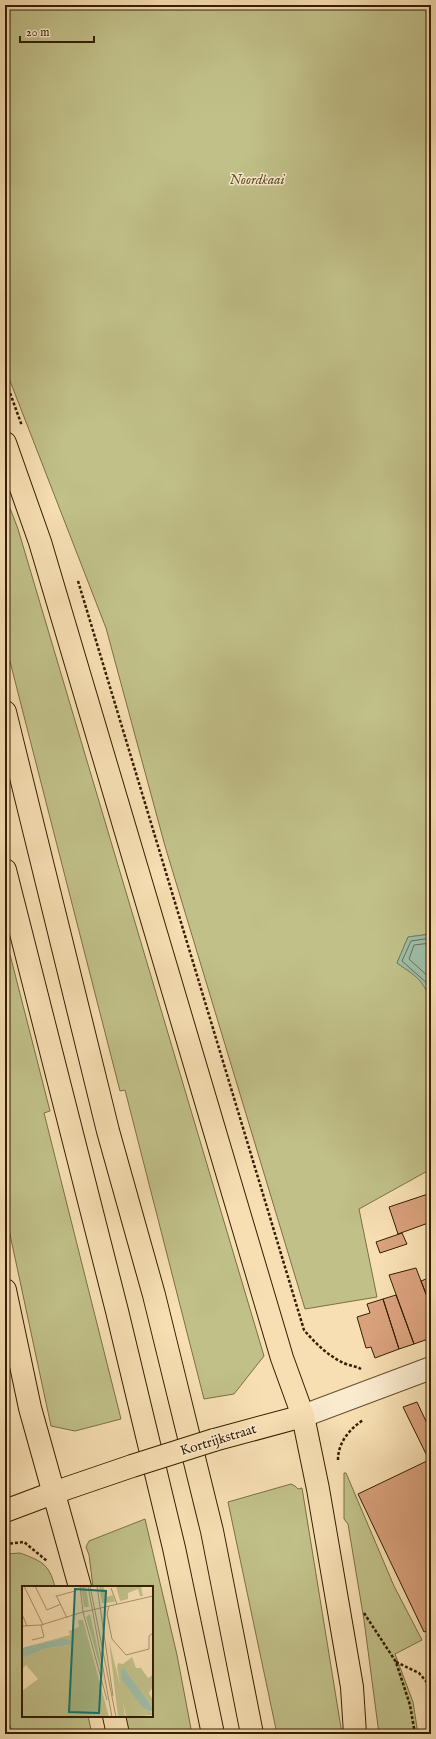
<svg xmlns="http://www.w3.org/2000/svg" width="436" height="1739" font-family="'IM FELL English',serif">
	<style>
		.green { fill: #c1c089; stroke: #7a7044 }
		.water { fill: #9ebda7; stroke: #747e64 }
		.lines { fill: none; stroke-linecap: round; stroke-linejoin: round }
		.shore { stroke: #696e54; stroke-width: 1 }
		.building { fill: #d9a17c; stroke: #341f00 }
		.minor-casing { stroke: #654f2d; stroke-width: 24 }
		.major-casing { stroke: #341f00; stroke-width: 24 }
		.highway-casing { stroke: #341f00; stroke-width: 24 }
		.path { stroke: #341f00; stroke-width: 2.5; stroke-dasharray: 3 2; stroke-linecap: butt }
		.minor { stroke: #faeace; stroke-width: 22 }
		.major { stroke: #f7dfb3; stroke-width: 22 }
		.highway { stroke: #f7dfb3; stroke-width: 22 }
		.major-bridge-casing { stroke: #341f00; stroke-width: 24; stroke-linecap: butt }
		.major-bridge { stroke: #f7dfb3; stroke-width: 22 }
		.labels { text-anchor: middle; stroke-width: 3; stroke-linejoin: round; paint-order: stroke }
		.park-label { font-size: 14px; font-style: italic; fill: #5e4f29; stroke: #faeace }
		.street-label { font-size: 14px; fill: #341f00; stroke: #faeace }
		.inset-road { fill: none; stroke: #a9926b; stroke-width: 1 }
		.view { fill: #0f766e; fill-opacity: 0.15; stroke: #0f766e; stroke-width: 2 }
		.inset-edge { fill: none; stroke: #341f00; stroke-width: 2 }
	</style>
	<rect width="100%" height="100%" fill="#f7dfb3"/>
	<filter id="stains"><feTurbulence type="fractalNoise" baseFrequency=".005" numOctaves="4"/><feColorMatrix values="0 0 0 0 .2 0 0 0 0 .09 0 0 0 0 .02 0 0 0 .5 -.17"/></filter>
	<radialGradient id="worn" r=".72"><stop offset=".6" stop-color="#630" stop-opacity="0"/><stop offset="1" stop-color="#630" stop-opacity=".3"/></radialGradient>
	<path class="green" d="M5,5H431V934L408,937L397,963L413,974L426,987L431,1004V1169L359,1209L377,1297L305,1309L165,846L106,628L5,368Z
		M5,495L18,529L264,1356L234,1394L204,1399L125,1090L120,1091L5,642Z
		M5,935L50,1111L44,1113L121,1419L75,1431L51,1426L5,1211Z
		M344,1473H346L394,1586L422,1640L395,1654L413,1702L418,1734H379L364,1620L348,1524L344,1519Z
		M291,1484L295,1486L298,1489L302,1488L342,1734H277L228,1502Z
		M145,1519L177,1655L192,1734H129L125,1716H152V1587H93L89,1555L86,1547L89,1541Z
		M20,1553C41,1561 49,1563 55,1587H23V1716H88L92,1734H13L5,1713V1554Z"/>
	<path class="water" d="M431,934V1004C424,980 417,977 397,963L408,937Z"/>
	<g class="lines">
		<path class="shore" d="M431,938L411,941L402,961L428,984L431,990
			M431,943L414,945L409,959L431,979"/>
	</g>
	<path class="building" d="M431,1193V1222L398,1234L389,1207Z
		M402,1233L407,1244L380,1253L376,1242Z
		M416,1268L431,1307V1338L414,1344L389,1275Z
		M431,1277V1307L421,1281Z
		M396,1295L414,1344L399,1349L383,1299Z
		M383,1299L399,1349L375,1358L371,1347L366,1348L357,1317L370,1313L367,1304Z
		M417,1402L431,1432V1629L424,1632L358,1494L429,1460L403,1407Z"/>
	<g class="lines">
		<g class="minor-casing">
			<path id="minor" d="M303,1416L431,1368"/>
		</g>
		<g class="major-casing">
			<path id="major" d="M214,1440L303,1416
				M5,1511L53,1493L132,1466"/>
		</g>
		<g class="highway-casing">
			<path id="highway" d="M5,443L40,542L282,1358L303,1416L318,1489L352,1687L355,1734
				M5,712L108,1131L154,1295L212,1531L252,1734
				M5,870L117,1311L174,1548L213,1734
				M5,1290L30,1408L80,1587
				M114,1716L118,1734"/>
		</g>
		<path class="path" d="M5,379L22,426
			M78,581L304,1330C315,1343 329,1357 346,1364C351,1366 356,1366 361,1369
			M338,1460C338,1442 350,1429 363,1420
			M5,1544L24,1542L47,1561
			M364,1613L396,1662L410,1705L415,1734
			M396,1662L419,1673L431,1687"/>
		<use href="#minor" class="minor"/>
		<use href="#major" class="major"/>
		<use href="#highway" class="highway"/>
		<g class="major-bridge-casing">
			<path id="major-bridge" d="M132,1466L214,1440"/>
		</g>
		<use href="#major-bridge" class="major-bridge"/>
	</g>
	<g class="labels">
		<g class="park-label">
			<text x="257" y="184">Noordkaai</text>
		</g>
		<g class="street-label">
			<text transform="translate(218 1439) rotate(-17)" y="5">Kortrijkstraat</text>
		</g>
	</g>
	<g transform="translate(22 1586)">
		<rect width="131" height="131" fill="#f7dfb3"/>
		<path d="M59,0H64L67,21H62ZM77,0H81L85,11L91,9L93,16L80,17ZM94,0H119L121,10H118L116,3L106,7V13L98,15ZM68,28L73,50L84,103L64,31ZM56,34H61L87,131H0V105L16,93L4,79L0,83V73L22,63L53,58L46,53H38L0,62L48,49L47,45L57,41ZM87,55L100,107L103,131H96ZM110,71L114,82H119L126,92L131,89V101L127,107L131,114V122L102,82L131,129L104,131L95,82L96,77L101,78Z" fill="#c1c089"/>
		<path d="M38,53H46L53,58L22,63L0,73V63L3,61ZM102,82L131,122V126L121,122L100,94L99,83Z" fill="#9ebda7"/>
		<path class="inset-road" d="M2,0L21,39M13,0L25,24L39,18M58,0L61,26L85,114M66,0L90,131M68,0L94,131M75,0L91,110M89,2L95,18M34,9L45,32M35,10L53,5M87,20L85,28L90,53L104,69L127,63V50L131,47M61,26L131,10M0,28L5,40M0,40L19,39L61,26M10,54L22,51L19,39"/>
		<path class="view" d="M53,3L84,5L77,127L47,126Z"/>
		<rect width="131" height="131" class="inset-edge"/>
	</g>
	<rect width="436" height="1739" fill="none" stroke="#f7dfb3" stroke-width="20"/>
	<rect x="6" y="6" width="424" height="1727" fill="none" stroke="#341f00" stroke-width="2"/>
	<rect x="10" y="10" width="416" height="1719" fill="none" stroke="#341f00"/>
	<path d="M20 36v6h74v-6" fill="none" stroke="#341f00" stroke-width="2"/>
	<text x="26" y="36" font-size="12" fill="#341f00" stroke="#faeace" stroke-width="3" paint-order="stroke">20 m</text>
	<rect width="100%" height="100%" filter="url(#stains)"/>
	<rect width="100%" height="100%" fill="url(#worn)"/>
</svg>
